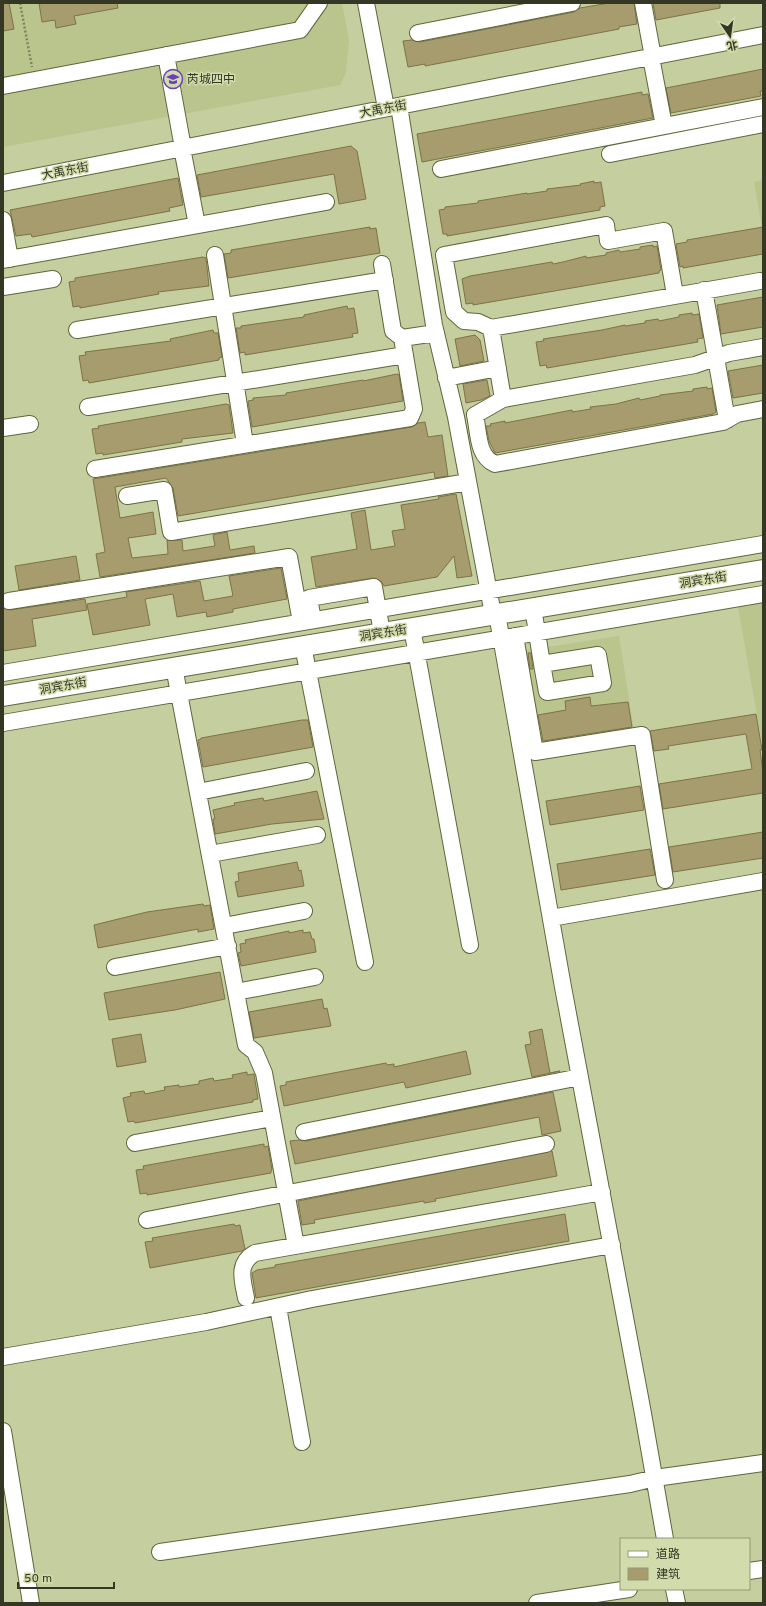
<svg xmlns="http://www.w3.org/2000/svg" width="766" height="1606" font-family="Overpass,'Noto Sans SC',sans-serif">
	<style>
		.built { fill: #bac48d }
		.building { fill: #a79c6e; stroke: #7d7346 }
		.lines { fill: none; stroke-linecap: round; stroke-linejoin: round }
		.minor-casing { stroke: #5f663b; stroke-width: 18 }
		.major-casing { stroke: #5f663b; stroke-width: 22 }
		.path { stroke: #7e8463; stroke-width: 2.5; stroke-dasharray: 2 2; stroke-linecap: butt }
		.minor { stroke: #fff; stroke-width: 16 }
		.major { stroke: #fff; stroke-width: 20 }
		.labels { text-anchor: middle; stroke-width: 3; stroke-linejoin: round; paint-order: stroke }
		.poi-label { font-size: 12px; fill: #343724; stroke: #d2dbab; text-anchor: start }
		.street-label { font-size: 12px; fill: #343724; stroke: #d2dbab }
	</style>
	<rect width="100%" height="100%" fill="#c5ce9f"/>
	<path class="built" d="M3,3H342L349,40L346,72L340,85L3,147Z
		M763,180V233L754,182Z
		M763,602V749L738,607Z
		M619,636L634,731L529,747L514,652Z"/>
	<path class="building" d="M3,3H9L14,29L3,31Z
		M39,3H117L118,8L74,16L76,24L56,28L55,20L42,22Z
		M609,3H634L637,24L619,27V29L425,66V64L408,67L403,41L412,40L420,42L574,12L580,8Z
		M653,3H720V8L656,20Z
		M763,69V91H760L761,96L671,113L666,88Z
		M642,92V95L648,94L653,118L422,162L417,134Z
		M351,146L357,151L366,199L339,204L334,174L201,197L197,175Z
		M178,178L183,205L169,208L170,211L32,237L31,234L16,236L10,210Z
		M594,181V183L601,182L605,206L600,207V210L447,236V234H443L439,210L445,209V207L478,203V201L527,193V194L547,191V189L581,185L580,184Z
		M370,227V229L376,228L380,253L228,278L224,254L231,253V250Z
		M763,227V254L683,268V266L680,267L676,244L687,242V240Z
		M653,245V247L657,246L661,270L659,271V273L473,305V303L466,304L462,279L470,276L552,262L553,264L563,262L586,256V258L606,255V253L619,250L620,252L640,249V247Z
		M203,257L206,258L209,286L158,292L159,294L80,308V306L73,307L69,282L75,281V278Z
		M763,297V327L721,334L717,305Z
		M347,306L348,309L354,308L358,333L352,334L353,337L245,355V352L240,353L236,328H241V326L304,317V315Z
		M692,313V315L699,314L703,338L697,339L698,342L547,368L546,365L540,366L536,342L544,341L543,339L602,330L625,325V326L645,323V321L658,319L659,321L679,317V315Z
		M213,330L214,333H218L222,357L219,358V360L89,383L88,380L83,381L79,356L86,355L85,352L171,341L170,339Z
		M475,335L480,340L484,361L460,366L455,339Z
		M763,365V393L733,398L728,371Z
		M397,374L399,375L403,401L252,427L248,401L253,400V398L286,395V393L363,380V381Z
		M487,380L490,396L481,400L466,403L463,384Z
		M707,387V389L712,388L716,412L713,414L495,453L489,441L486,426H491L490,424L505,421V423L572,410V412L591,409L590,407L616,404L639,398L640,400L660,396V395L693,391V389Z
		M226,404L229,405L233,433L182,439V442L103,455V453L96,454L92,429L99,428L98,426Z
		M425,422L428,437L442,435L448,476L435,478L434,472L178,516L173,488L166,478L115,487L120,518L153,512L156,534L128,538L132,558L168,554L167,540H182L183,551L215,546L213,535L227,532L230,550L254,546L255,553L100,577L96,554L105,552L93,479L412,427L418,423Z
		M456,494L472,576L457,578L454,556L437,577L384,586L381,581L373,578L316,587L311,557L357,549L351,513L365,510L371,550L395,546L392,531L405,529L401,505L439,499L438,497Z
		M76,556L80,580L19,590L15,566Z
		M281,568L287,599L233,609V612L207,617L206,612L177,617L173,594L145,599L150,625L93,635L87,604L127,597L126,592L200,581L204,601L233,596L229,576Z
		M85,599L87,610L32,619L36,646L3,651V608L10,610Z
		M528,653H531L533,669H530Z
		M590,697L591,706L628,702L632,727L543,741L538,715L566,710L565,701Z
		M756,714L762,750H760L763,772V793L663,809L659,784L752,769L746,734L668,746L669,749L654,751L650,731Z
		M302,720H308L313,747L203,767L198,740L201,739V738Z
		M640,786L644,810L550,825L546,801Z
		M317,791L324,819L272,824L215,834L213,819H215L213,810L235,805L234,803L263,798L264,801Z
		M763,832V858L673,872L669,847Z
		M650,849L655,875L561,890L557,864Z
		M297,862L299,871L301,870L304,886L238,897L235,882L239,881L238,873Z
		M203,904L204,906L210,905L214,929L198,932V929L98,948L94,925L147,912Z
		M303,930V933L310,932L312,939H314L316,952L241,966L238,953L241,952L240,944L246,943L245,940L289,931V933Z
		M220,972L225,999L175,1010L109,1020L104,993Z
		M322,999L324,1009L327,1008L331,1026L254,1038L249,1012Z
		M542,1029L550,1073L560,1071L532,1077L525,1045L531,1044L529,1032Z
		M141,1034L146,1062L117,1067L112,1039Z
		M466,1051L471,1074L406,1088L404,1082L284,1106L280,1086L286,1085V1082L386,1063L387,1065L394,1064V1067Z
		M247,1072V1075L254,1074L258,1099L253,1100V1102L135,1123L134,1121L128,1122L123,1098L131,1096L130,1093L144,1091L145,1094L165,1090L164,1087L179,1085V1087L199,1084V1081L213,1078L214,1081L233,1078L232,1075Z
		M553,1092L561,1131L542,1135L539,1117L295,1164L290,1141L299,1140L306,1141Z
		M264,1144V1147L268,1146L272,1170L271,1171V1173L147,1195V1193L140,1194L136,1170L144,1169L143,1166Z
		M552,1151L557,1176L435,1199L436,1201L424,1203V1201L314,1220L315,1223L302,1225L298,1201Z
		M565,1214L569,1241L256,1298L252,1273L257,1270L275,1267V1265Z
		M234,1224L235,1226L240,1225L245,1249L242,1251L150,1268L145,1242L153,1241L152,1238Z"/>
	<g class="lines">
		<g class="minor-casing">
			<path id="minor" d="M366,3L386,108
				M643,3L653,57
				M418,33L572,3
				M166,55L183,148
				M651,57L664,126
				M3,86L300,30L319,3
				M399,106L434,325L456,417L493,614
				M182,148L197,225
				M610,154L763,124
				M441,169L763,107
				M3,183L763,35
				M3,220L10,259
				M215,255L245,444
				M3,260L326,202
				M382,264L393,331L402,338
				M3,287L53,279
				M704,290L727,420
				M491,328L478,322L464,321L454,312L444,255L606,225L608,241L664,231L675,295
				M77,330L385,280
				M763,347L729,353L695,365L503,399L475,415C479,433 477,456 495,464L723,422L737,414L763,409
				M446,378L498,368
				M503,399L491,328L760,281
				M88,407L405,355
				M3,428L30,424
				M95,469L410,418L414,409L402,338L436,333
				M127,496L164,490L171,532L468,482
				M9,601L289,557L301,622
				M533,608L542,664
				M497,614L563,987L642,1408L665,1539
				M313,620L309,598L374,587L382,633
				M412,628L470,945
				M515,636L535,752L642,735L665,880
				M303,646L365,962
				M598,655L603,683L547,692L542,664Z
				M174,667L246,1045L255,1052L264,1073L296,1246
				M3,673L763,544
				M3,723L763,594
				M198,792L306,771
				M210,854L317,835
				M551,918L763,881
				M224,926L304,911
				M115,967L228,946
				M236,992L315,977
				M304,1132L580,1077
				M135,1143L272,1118
				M147,1220L546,1144
				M246,1298C243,1281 236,1264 255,1253L602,1192
				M278,1307L302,1442
				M3,1357L206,1322L312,1299L612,1245
				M3,1431L31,1603
				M160,1552L630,1484L655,1478L763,1463
				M749,1571L763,1569
				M674,1589L677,1603
				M537,1603L629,1589"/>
		</g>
		<g class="major-casing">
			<path id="major" d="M3,696L763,570"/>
		</g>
		<path class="path" d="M20,3L32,67"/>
		<use href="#minor" class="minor"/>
		<use href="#major" class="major"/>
	</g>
	<defs>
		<g id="school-ring" transform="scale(1)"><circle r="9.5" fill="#d2dbab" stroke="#6d40b8" stroke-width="1.5"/><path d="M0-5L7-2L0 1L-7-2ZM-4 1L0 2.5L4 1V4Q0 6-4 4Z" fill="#6d40b8"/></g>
	</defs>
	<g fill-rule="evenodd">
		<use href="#school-ring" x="173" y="79"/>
	</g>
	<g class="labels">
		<g class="poi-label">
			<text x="187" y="83">芮城四中</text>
		</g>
		<g class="street-label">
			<text transform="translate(383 109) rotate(-11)" y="4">大禹东街</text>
			<text transform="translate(65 171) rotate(-11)" y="4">大禹东街</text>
			<text transform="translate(703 580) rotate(-9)" y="4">洞宾东街</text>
			<text transform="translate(383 633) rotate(-9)" y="4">洞宾东街</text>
			<text transform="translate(63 686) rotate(-10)" y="4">洞宾东街</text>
		</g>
	</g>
	<rect width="766" height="1606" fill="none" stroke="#343724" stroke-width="8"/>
	<rect x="620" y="1538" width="130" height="52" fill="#d2dbab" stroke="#939975"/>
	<rect x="628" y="1551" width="20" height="6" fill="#ffffff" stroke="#939975"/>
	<text x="656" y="1558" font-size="12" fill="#343724">道路</text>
	<rect x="628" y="1568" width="20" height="12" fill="#a79c6e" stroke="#939975"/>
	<text x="656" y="1578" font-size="12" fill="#343724">建筑</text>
	<g transform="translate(730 36) rotate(167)" stroke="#d2dbab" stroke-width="3" paint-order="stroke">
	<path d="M0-3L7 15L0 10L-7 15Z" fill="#343724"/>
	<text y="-6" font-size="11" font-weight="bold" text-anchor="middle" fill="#343724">北</text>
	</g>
	<path d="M18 1582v6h96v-6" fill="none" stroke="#343724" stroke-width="2"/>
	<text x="24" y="1582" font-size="12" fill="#343724" stroke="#d2dbab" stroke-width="3" paint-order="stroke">50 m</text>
</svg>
